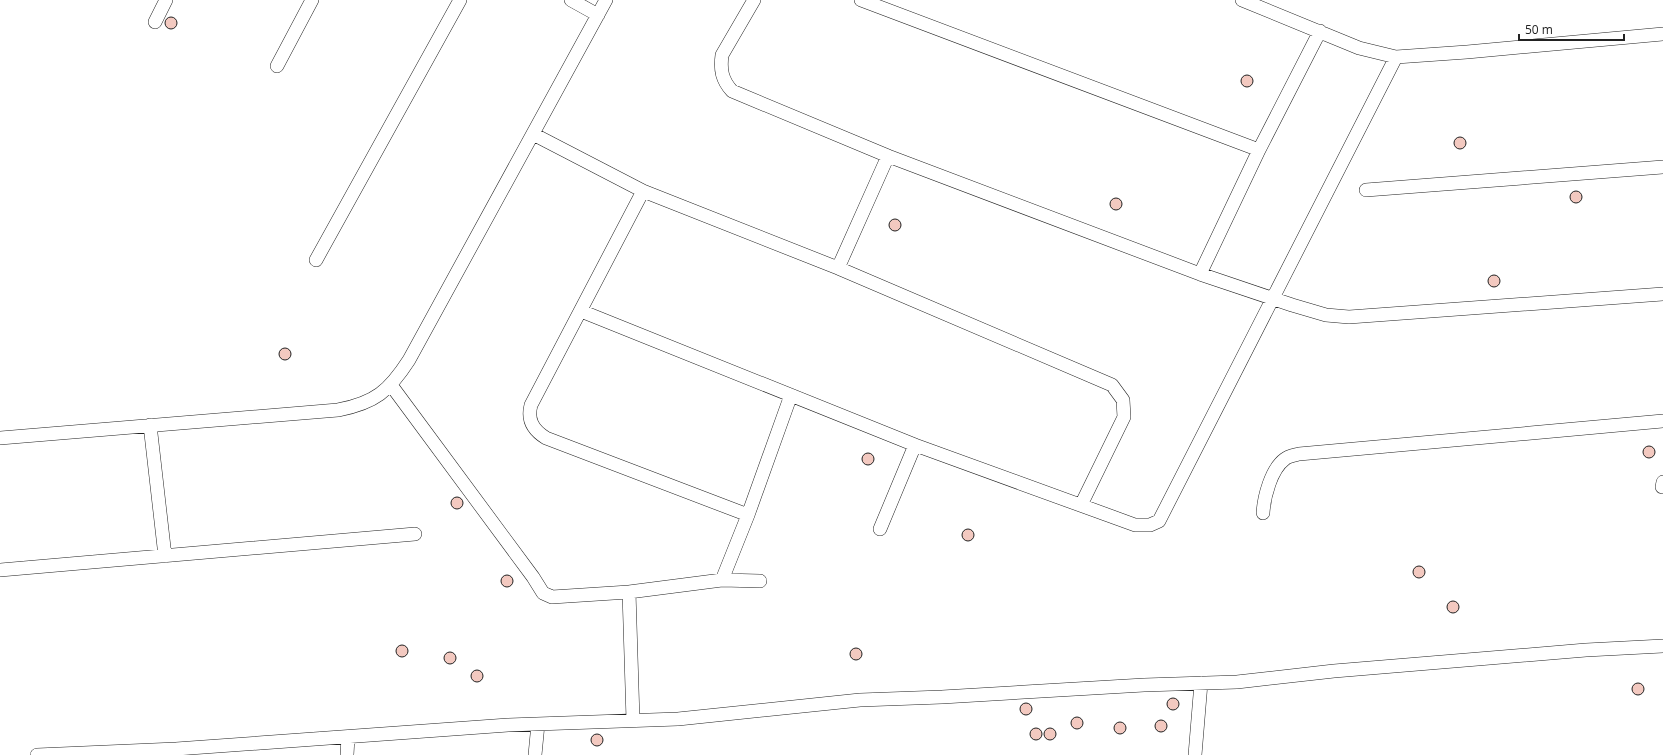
<svg xmlns="http://www.w3.org/2000/svg" width="1663" height="755" font-family="'Open Sans',sans-serif">
	<style>
		.building { fill: #f3c9c0; stroke: #222 }
		.lines { fill: none; stroke-linecap: round; stroke-linejoin: round }
		.street-casing { stroke: #222; stroke-width: 14 }
		.street { stroke: #fff; stroke-width: 13 }
	</style>
	<rect width="100%" height="100%" fill="#fff"/>
	<path class="building" d="M165 23a6 6 0 1 1 12 0a6 6 0 1 1-12 0Z
		M1241 81a6 6 0 1 1 12 0a6 6 0 1 1-12 0Z
		M1454 143a6 6 0 1 1 12 0a6 6 0 1 1-12 0Z
		M1570 197a6 6 0 1 1 12 0a6 6 0 1 1-12 0Z
		M1110 204a6 6 0 1 1 12 0a6 6 0 1 1-12 0Z
		M889 225a6 6 0 1 1 12 0a6 6 0 1 1-12 0Z
		M1488 281a6 6 0 1 1 12 0a6 6 0 1 1-12 0Z
		M279 354a6 6 0 1 1 12 0a6 6 0 1 1-12 0Z
		M1643 452a6 6 0 1 1 12 0a6 6 0 1 1-12 0Z
		M862 459a6 6 0 1 1 12 0a6 6 0 1 1-12 0Z
		M451 503a6 6 0 1 1 12 0a6 6 0 1 1-12 0Z
		M962 535a6 6 0 1 1 12 0a6 6 0 1 1-12 0Z
		M1413 572a6 6 0 1 1 12 0a6 6 0 1 1-12 0Z
		M501 581a6 6 0 1 1 12 0a6 6 0 1 1-12 0Z
		M1447 607a6 6 0 1 1 12 0a6 6 0 1 1-12 0Z
		M396 651a6 6 0 1 1 12 0a6 6 0 1 1-12 0Z
		M850 654a6 6 0 1 1 12 0a6 6 0 1 1-12 0Z
		M444 658a6 6 0 1 1 12 0a6 6 0 1 1-12 0Z
		M471 676a6 6 0 1 1 12 0a6 6 0 1 1-12 0Z
		M1632 689a6 6 0 1 1 12 0a6 6 0 1 1-12 0Z
		M1167 704a6 6 0 1 1 12 0a6 6 0 1 1-12 0Z
		M1020 709a6 6 0 1 1 12 0a6 6 0 1 1-12 0Z
		M1071 723a6 6 0 1 1 12 0a6 6 0 1 1-12 0Z
		M1155 726a6 6 0 1 1 12 0a6 6 0 1 1-12 0Z
		M1114 728a6 6 0 1 1 12 0a6 6 0 1 1-12 0Z
		M1030 734a6 6 0 1 1 12 0a6 6 0 1 1-12 0Z
		M1044 734a6 6 0 1 1 12 0a6 6 0 1 1-12 0Z
		M591 740a6 6 0 1 1 12 0a6 6 0 1 1-12 0Z"/>
	<g class="lines">
		<g class="street-casing">
			<path id="street" d="M571,0L598,15
				M754,0L722,55C720,70 722,80 732,91L888,156L1200,274L1292,305L1326,315L1349,317L1663,294
				M861,0L1259,150
				M1242,0L1359,48L1396,57L1467,52L1663,34
				M155,22L166,0
				M277,66L312,0
				M533,134L643,191L838,268L1112,385L1123,400L1124,417L1081,505
				M1366,190L1663,167
				M643,191L531,405C527,420 533,430 546,438L748,515
				M316,260L460,0
				M838,268L888,156
				M1200,274L1259,150L1320,31
				M581,311L915,445L1135,525H1150L1159,521L1396,57
				M391,385L533,577L543,593L552,597L629,592L722,580L760,581
				M150,425L165,556
				M0,438L338,410C375,403 389,391 409,360L606,0
				M1662,487L1663,482
				M1263,513C1264,497 1271,469 1285,459C1288,456 1295,455 1299,454L1663,421
				M880,529L915,445
				M0,570L415,534
				M722,580L748,515L791,395
				M629,592L633,720
				M37,755L176,749L508,725L678,719L860,700L942,697L1144,685L1237,682L1334,671L1586,650L1663,646
				M347,755L348,737
				M535,755L538,724
				M1195,755L1201,683"/>
		</g>
		<use href="#street" class="street"/>
	</g>
	<path d="M1519 34v6h105v-6" fill="none" stroke="#222222" stroke-width="2"/>
	<text x="1525" y="34" font-size="12" fill="#222222" stroke="#ffffff" stroke-width="3" paint-order="stroke">50 m</text>
</svg>
